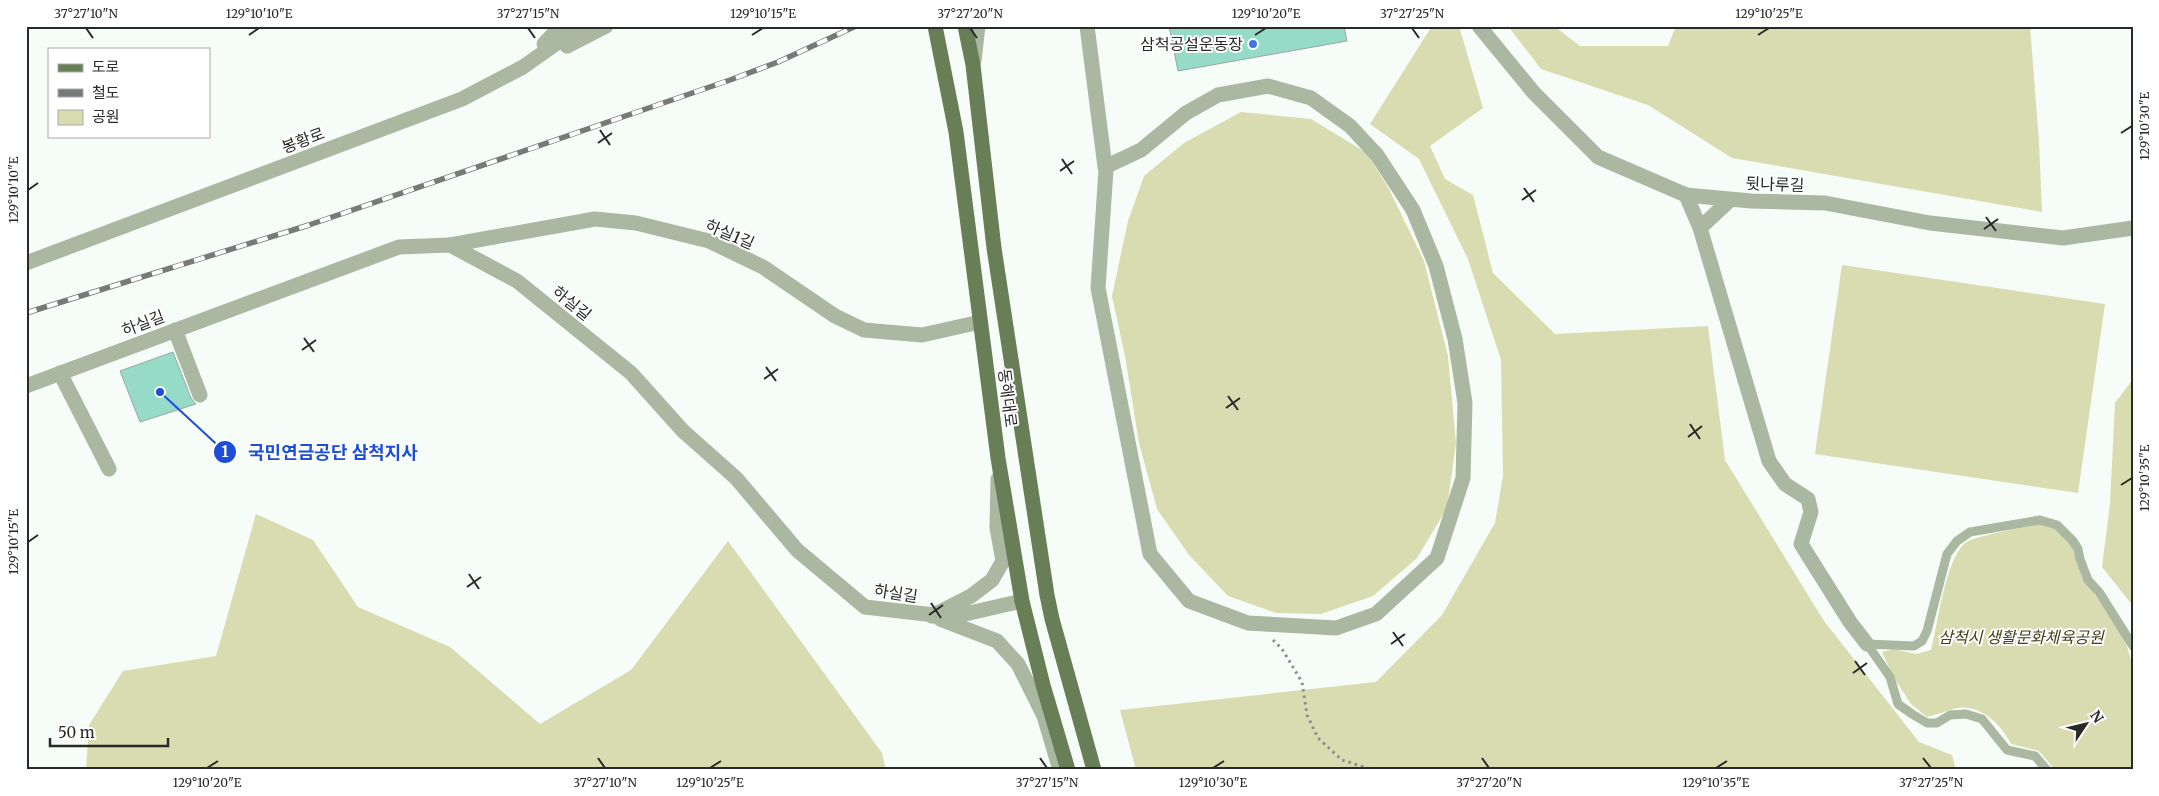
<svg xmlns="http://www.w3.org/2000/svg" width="2159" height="796" font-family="Merriweather,'Noto Sans KR',serif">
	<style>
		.green { fill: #d9dbb0 }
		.building { fill: #96dbc8; stroke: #9da5a2 }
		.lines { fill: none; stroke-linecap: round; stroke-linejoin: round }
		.path { stroke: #8b8f8c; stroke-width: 3; stroke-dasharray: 2.5 4; stroke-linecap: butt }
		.service { stroke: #aab7a1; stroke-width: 9 }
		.minor { stroke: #aab7a1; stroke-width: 15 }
		.tertiary { stroke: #aab7a1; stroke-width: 15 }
		.primary { stroke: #687e56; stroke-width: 15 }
		.rail-casing { stroke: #777b78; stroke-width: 5.5 }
		.rail { stroke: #fff; stroke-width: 4; stroke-dasharray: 11; stroke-linecap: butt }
		.ticks { fill: none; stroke: #282a28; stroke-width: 2 }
		.poi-dot { fill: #3f76e7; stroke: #fff; stroke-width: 2 }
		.labels { text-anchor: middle; stroke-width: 4; stroke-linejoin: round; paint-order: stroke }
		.poi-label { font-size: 16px; fill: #282a28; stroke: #fff; text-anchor: end }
		.street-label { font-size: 16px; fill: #282a28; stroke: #fff }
		.park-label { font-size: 16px; font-style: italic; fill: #414116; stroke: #fff }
		.leader { fill: none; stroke: #1d4ed8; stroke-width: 2 }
		.callout-dot { fill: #1d4ed8; stroke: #fff; stroke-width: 2 }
		.mark-label { font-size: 15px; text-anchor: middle; font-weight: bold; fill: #fff }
		.callout-label { font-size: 18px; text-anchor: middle; font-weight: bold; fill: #1d4ed8; stroke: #fff; stroke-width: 4; stroke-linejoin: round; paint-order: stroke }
		.neatline { fill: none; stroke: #282a28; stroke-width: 2 }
		.ticks-label { font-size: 12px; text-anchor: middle; fill: #282a28 }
	</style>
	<rect width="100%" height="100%" fill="#f6fdf8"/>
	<path class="green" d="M1432,26H1459L1483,108L1430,146L1445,179L1473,195L1493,273L1555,334L1708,326L1725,460L1824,621L1919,742L1952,755L1956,770H1136L1120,710L1376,682L1442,615L1495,523L1503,476L1501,360L1468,259L1419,159L1370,124Z
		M1508,26H1554L1580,46H1668L1676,26H2030L2039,142L2042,212L1732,158L1648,105L1541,69Z
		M1241,112L1311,119L1367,153L1389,189L1424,261L1448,356L1456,443L1447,508L1417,558L1373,596L1321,614L1276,613L1228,596L1189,555L1157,509L1139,443L1125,356L1112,296L1128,221L1144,176L1184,143Z
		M1842,265L2105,304L2078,493L1815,454Z
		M2133,379V606L2102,567L2110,504L2115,403Z
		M256,514L313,540L358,607L450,647L540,724L631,670L728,541L882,753L886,770H86L89,725L123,671L216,656Z
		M2040,524L2059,530L2071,543L2081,574L2125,640L2133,666V770H2055L2039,751L2011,744C2002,725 1980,704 1958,708C1947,710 1937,715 1927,717L1911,704L1893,676L1882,652L1893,649L1916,654L1931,650C1938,623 1945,561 1965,543C1973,536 2026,527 2040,524Z"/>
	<path class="building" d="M1169,26H1344L1347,41L1178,71Z
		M173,352L191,398L196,404L140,422L120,371Z"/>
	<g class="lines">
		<path class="path" d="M1273,640L1282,649L1302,682L1307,715L1318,738L1342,760L1374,770"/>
		<path class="service" d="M1867,644L1914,646L1922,641L1927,631L1947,554L1957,541L1970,532L2040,520L2057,525L2073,541L2078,549L2080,559L2088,580L2099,592L2133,646
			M1867,644L1890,677L1898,704L1912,714L1927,723H1937L1950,715L1966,714L1982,719L2007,750L2035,756L2047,770"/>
		<path class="minor" d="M1087,26L1105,167L1106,170L1098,288L1150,554L1189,601L1248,623L1336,628L1376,614L1437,558L1463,478L1465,403L1455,339L1436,266L1413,210L1377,155L1350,126L1311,98L1268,86L1218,95L1186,113L1141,150L1105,167
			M974,61L978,26
			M1686,195L1700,228L1730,200
			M1700,228L1769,461L1785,484L1808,499L1811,512L1801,544L1850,622L1867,644
			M450,245L595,219L636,223L709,241L763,267L835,316L864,330L922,335L980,322
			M175,330L200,395
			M60,373L109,469"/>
		<path class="tertiary" d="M1479,26L1534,93L1598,157L1686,195L1751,201L1825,203L1930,223L2063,238L2133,228
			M544,44L561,26
			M567,46L606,26
			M26,263L462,99L523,67L581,26
			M26,386L399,247L450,245L517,281L631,373L683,431L736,478L797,550L865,607L952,617L1022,601
			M932,616L971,596L992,580L1003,561L997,528L998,479
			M940,619L997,641L1018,664L1044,716L1060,770"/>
		<path class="primary" d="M935,26L956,132L998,458L1022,601L1043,685L1068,770
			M965,26L973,65L994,248L1047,595L1052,619L1094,770"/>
		<g class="rail-casing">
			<path id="rail" d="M26,313L309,225L730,80L778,62L856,26"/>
		</g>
		<use href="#rail" class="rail"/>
	</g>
	<path class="ticks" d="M86,28L93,38M528,28L535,38M970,28L977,38M1412,28L1419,38M249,35L259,28M752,35L763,28M1255,35L1266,28M1758,35L1769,28M600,130L610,145M2121,133L2132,126M598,143L612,133M1062,159L1072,174M1060,171L1074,161M1524,188L1534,202M28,190L38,183M1522,200L1536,190M1986,217L1996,231M1984,229L1998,219M304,338L314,352M302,350L316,340M766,367L776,381M764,379L778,369M1228,396L1238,410M1226,408L1240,398M1690,424L1700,439M1688,437L1702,426M2121,485L2132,478M28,542L38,535M469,574L479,589M467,587L481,577M931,603L941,618M929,615L943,605M1393,632L1403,646M1391,644L1405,634M1855,661L1865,675M1853,673L1867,663M598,758L605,768M1040,758L1047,768M1482,758L1489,768M1923,758L1931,768M207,768L218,761M710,768L721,761M1213,768L1224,761M1716,768L1727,761"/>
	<circle class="poi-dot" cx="1253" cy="44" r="5"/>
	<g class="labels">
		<g class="poi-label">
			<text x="1243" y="50">삼척공설운동장</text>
		</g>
		<g class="street-label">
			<text transform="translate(303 140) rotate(-21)" y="6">봉황로</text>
			<text transform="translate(1775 184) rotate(2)" y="6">뒷나루길</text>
			<text transform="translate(730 234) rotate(23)" y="6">하실1길</text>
			<text transform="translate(572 303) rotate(39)" y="6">하실길</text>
			<text transform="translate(143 323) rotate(-21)" y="6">하실길</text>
			<text transform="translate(1008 398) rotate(83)" y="6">동해대로</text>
			<text transform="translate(896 593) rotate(9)" y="6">하실길</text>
		</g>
		<g class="park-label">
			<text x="2021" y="643">삼척시 생활문화체육공원</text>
		</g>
	</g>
	<path class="leader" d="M160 392L225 452"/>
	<g class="callout-dot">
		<circle cx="160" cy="392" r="5"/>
		<circle cx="225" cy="452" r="12"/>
	</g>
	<g class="mark-label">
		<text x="225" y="457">1</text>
	</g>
	<g class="callout-label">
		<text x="333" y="459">국민연금공단 삼척지사</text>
	</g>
	<rect width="2159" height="796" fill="none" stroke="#ffffff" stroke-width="55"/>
	<rect x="48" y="48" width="162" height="90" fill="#ffffff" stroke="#a9aaa9"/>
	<rect x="58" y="64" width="25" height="8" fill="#687e56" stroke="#a9aaa9"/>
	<text x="92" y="72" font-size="15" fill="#282a28">도로</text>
	<rect x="58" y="89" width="25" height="8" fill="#777b78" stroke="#a9aaa9"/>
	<text x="92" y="98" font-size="15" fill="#282a28">철도</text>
	<rect x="58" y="110" width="25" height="15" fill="#d9dbb0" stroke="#a9aaa9"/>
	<text x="92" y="122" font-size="15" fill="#282a28">공원</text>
	<g transform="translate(2086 724) rotate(55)" stroke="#ffffff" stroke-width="4" paint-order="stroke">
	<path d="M0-4L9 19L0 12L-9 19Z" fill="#282a28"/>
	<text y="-8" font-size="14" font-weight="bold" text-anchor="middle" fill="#282a28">N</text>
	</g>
	<path d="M50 738v8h118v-8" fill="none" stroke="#282a28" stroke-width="2.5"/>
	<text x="58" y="738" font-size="15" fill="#282a28" stroke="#ffffff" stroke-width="4" paint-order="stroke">50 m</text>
	<rect x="28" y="28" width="2104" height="740" class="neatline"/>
	<g class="ticks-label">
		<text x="86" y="18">37°27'10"N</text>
		<text x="259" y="18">129°10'10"E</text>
		<text x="528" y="18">37°27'15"N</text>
		<text x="763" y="18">129°10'15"E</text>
		<text x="970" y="18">37°27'20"N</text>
		<text x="1266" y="18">129°10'20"E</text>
		<text x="1412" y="18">37°27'25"N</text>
		<text x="1769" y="18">129°10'25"E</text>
		<text transform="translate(2145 126) rotate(-90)" y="4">129°10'30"E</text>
		<text transform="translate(14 190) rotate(-90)" y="4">129°10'10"E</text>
		<text transform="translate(2145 478) rotate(-90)" y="4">129°10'35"E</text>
		<text transform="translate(14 542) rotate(-90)" y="4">129°10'15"E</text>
		<text x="207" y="787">129°10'20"E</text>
		<text x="605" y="787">37°27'10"N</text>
		<text x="710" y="787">129°10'25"E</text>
		<text x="1047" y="787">37°27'15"N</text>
		<text x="1213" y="787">129°10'30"E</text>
		<text x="1489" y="787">37°27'20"N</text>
		<text x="1716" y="787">129°10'35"E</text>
		<text x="1931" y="787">37°27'25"N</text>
	</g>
</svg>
